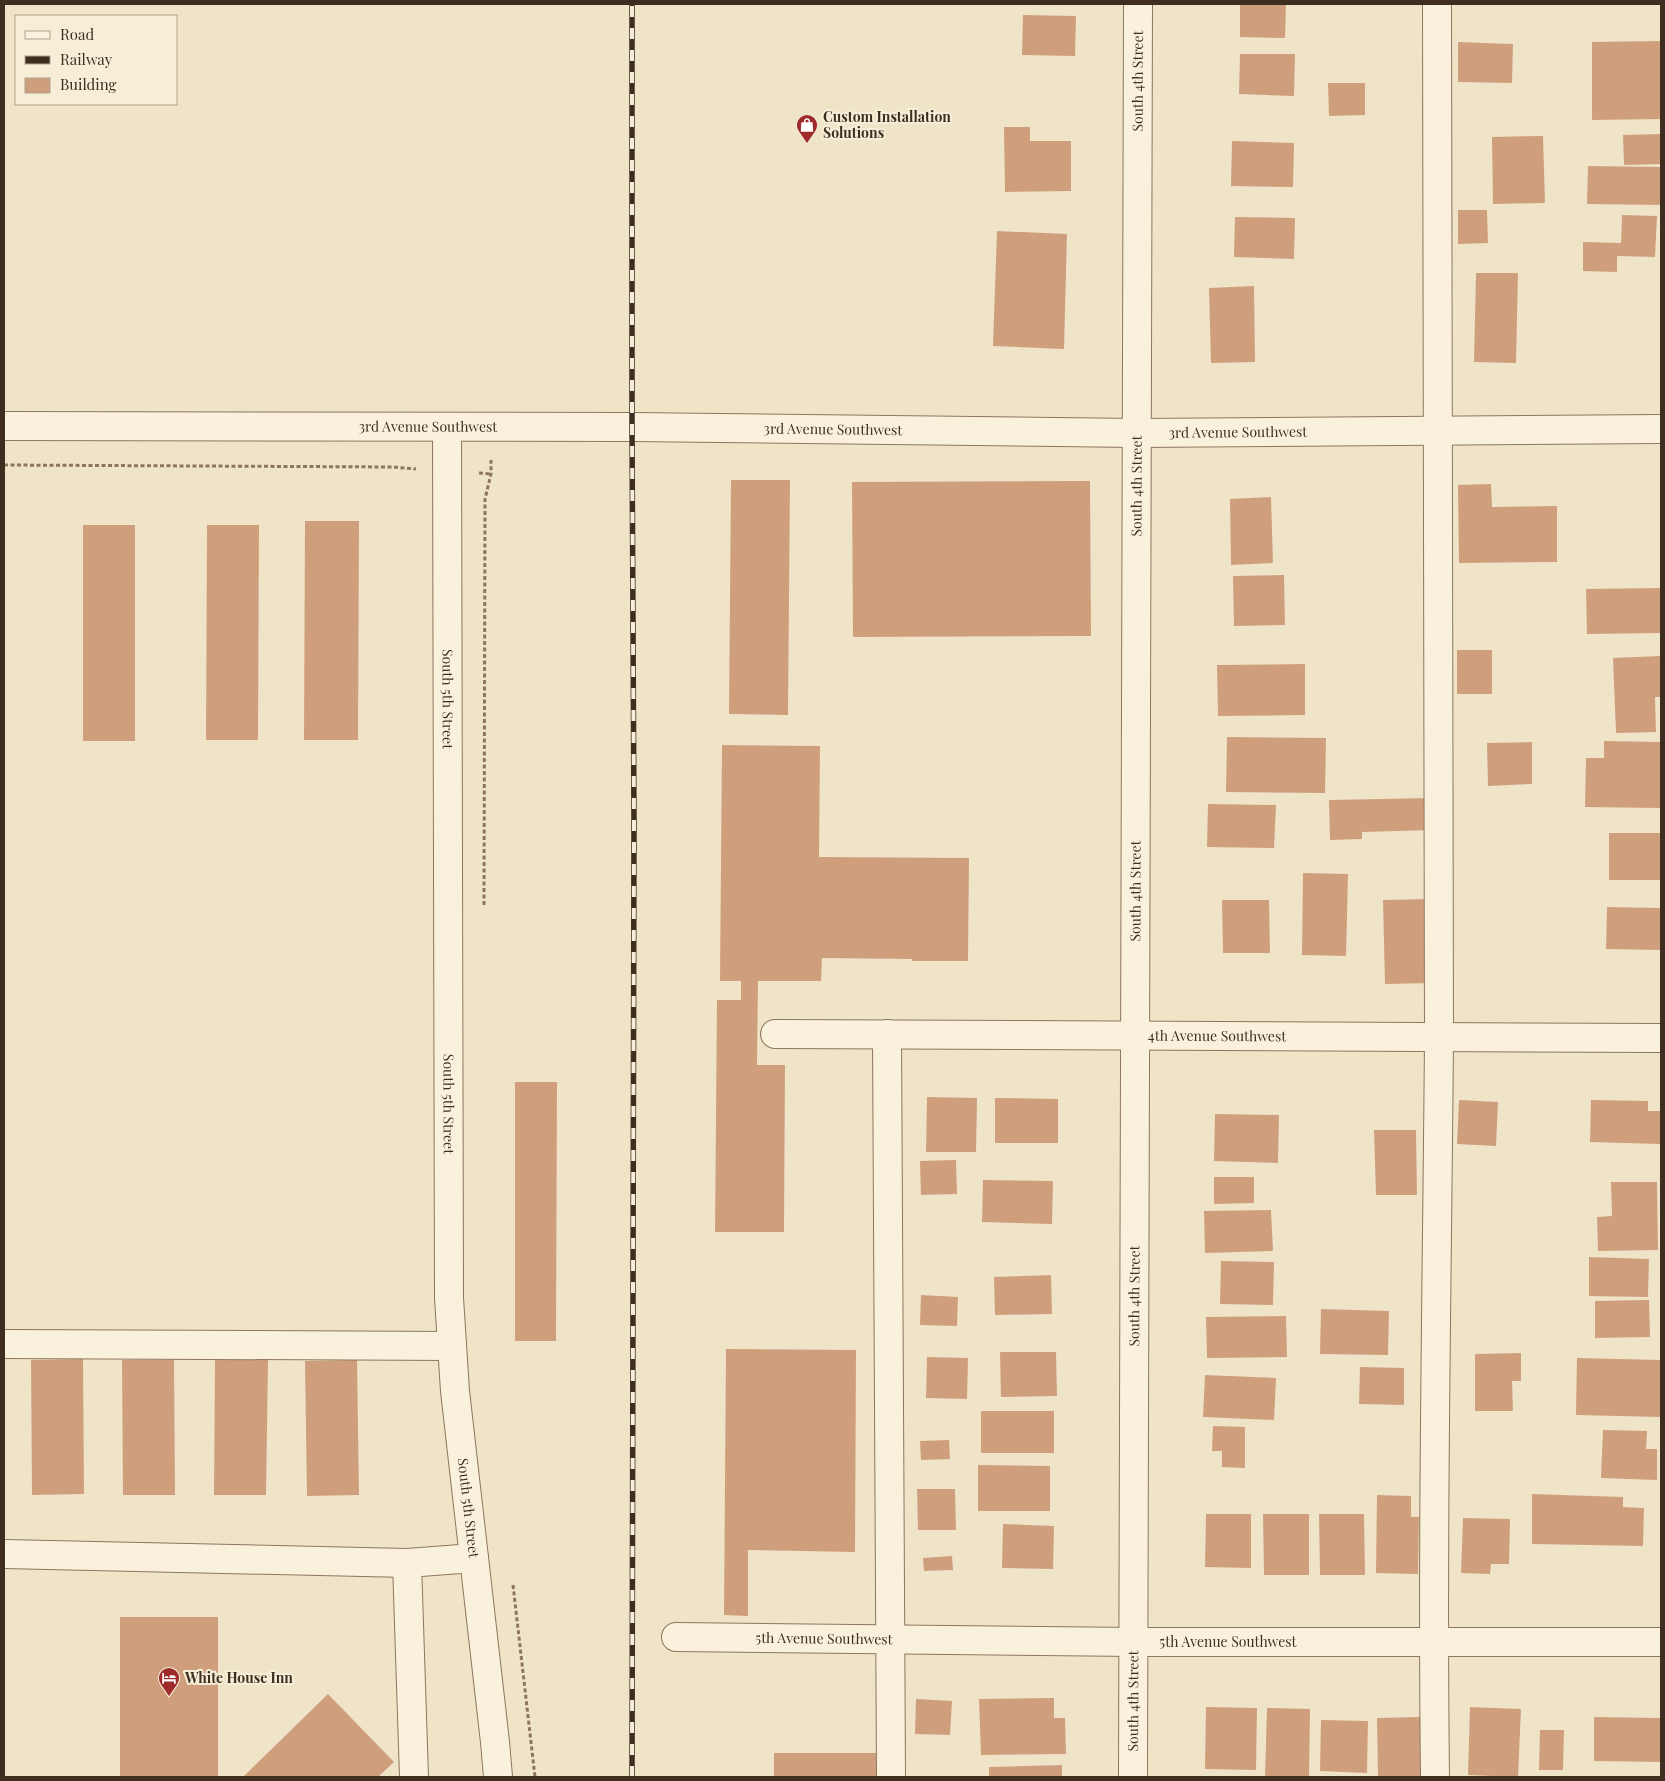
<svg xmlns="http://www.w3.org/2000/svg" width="1665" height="1781" font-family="'Playfair Display',serif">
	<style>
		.building { fill: #cf9f7d }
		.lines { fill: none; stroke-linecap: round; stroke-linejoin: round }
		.minor-casing { stroke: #8d765c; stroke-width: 30 }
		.path { stroke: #8d765c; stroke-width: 3; stroke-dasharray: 4 2.5; stroke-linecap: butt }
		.minor { stroke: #faf1dc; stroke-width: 28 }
		.rail-casing { stroke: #3d2e20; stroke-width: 5.5 }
		.rail { stroke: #f7eed8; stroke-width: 4; stroke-dasharray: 11; stroke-linecap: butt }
		.labels { text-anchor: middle; stroke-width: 4; stroke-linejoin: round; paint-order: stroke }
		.street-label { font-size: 14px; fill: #3d2e20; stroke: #f7eed8 }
		.poi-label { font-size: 14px; font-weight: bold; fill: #3d2e20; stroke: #f7eed8; text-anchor: start }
	</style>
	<rect width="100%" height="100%" fill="#f0e4c8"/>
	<path class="building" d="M1240,4H1286L1285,38L1240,37Z
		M1023,15L1076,16L1075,56L1022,55Z
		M1661,41V119L1592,120V42Z
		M1458,42L1513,44L1512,83L1458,82Z
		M1240,54H1295L1294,96L1239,94Z
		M1328,83H1365V115L1329,116Z
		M1004,127H1030V141H1071V191L1005,192Z
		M1661,134V164L1624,165L1623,135Z
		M1543,136L1545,203L1493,204L1492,137Z
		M1232,141L1294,143L1293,187L1231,186Z
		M1588,166L1661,167V205L1587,204Z
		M1458,210H1487L1488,243L1458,244Z
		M1622,215L1657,216L1655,257L1617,256V272L1583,271V242L1621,243Z
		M1235,217L1295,218L1294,259L1234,257Z
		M997,231L1067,234L1064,349L993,346Z
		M1476,273H1518L1516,363L1474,362Z
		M1254,286L1255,362L1211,363L1209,288Z
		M731,480H790L788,715L729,714Z
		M1090,481L1091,636L853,637L852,482Z
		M1491,484L1492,507L1557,506V562L1459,563L1458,485Z
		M1271,497L1273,563L1231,565L1230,499Z
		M305,521H359L358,740H304Z
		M83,525H135V741H83Z
		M207,525H259L258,740H206Z
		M1284,575L1285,625L1234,626L1233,576Z
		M1661,588V633L1587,634L1586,589Z
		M1457,650H1492V694H1457Z
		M1661,656V697H1655L1656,732L1616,733L1613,658Z
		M1305,664V715L1218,716L1217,665Z
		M1227,737L1326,738L1325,793L1226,792Z
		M1604,741L1661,742L1660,808L1585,807L1586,758H1604Z
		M1532,742V784L1488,786L1487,743Z
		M722,745L820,746L819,857L969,858L968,961H912V959L822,958L821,981H758L757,1065H785L784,1232H715L717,1000H741V981H720Z
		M1432,798V830L1362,832V839L1330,840L1329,800Z
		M1208,804L1276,805L1274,848L1207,847Z
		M1609,833H1661V880H1609Z
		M1303,873L1348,874L1346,956L1302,955Z
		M1430,899L1433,983L1385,984L1383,900Z
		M1222,900H1269L1270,953H1223Z
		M1607,907L1661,908V950L1606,949Z
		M515,1082H557L556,1341H515Z
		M927,1097L977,1098L976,1152H926Z
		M995,1098L1058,1099V1143H995Z
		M1459,1100L1498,1102L1496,1146L1457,1144Z
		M1591,1100L1648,1101V1111H1661V1144L1590,1142Z
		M1215,1114L1279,1115L1278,1163L1214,1161Z
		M1374,1130H1416L1417,1195H1376Z
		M956,1160L957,1194L921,1195L920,1161Z
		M1214,1177H1254V1203L1214,1204Z
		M983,1180L1053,1181L1052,1224L982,1222Z
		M1611,1182H1657L1658,1250L1598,1251L1597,1217L1612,1216Z
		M1271,1210L1273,1251L1205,1253L1204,1211Z
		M1589,1257L1649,1259L1648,1297L1589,1296Z
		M1221,1261L1274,1262L1273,1305L1220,1304Z
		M1051,1275L1052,1314L995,1315L994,1277Z
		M921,1295L958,1297L957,1326L920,1325Z
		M1649,1300L1650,1337L1595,1338V1301Z
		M1321,1309L1389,1311L1388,1355L1320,1354Z
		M1286,1316L1287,1357L1207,1358L1206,1317Z
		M726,1349L856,1350L855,1552L748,1550V1616L724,1615Z
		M1000,1352H1056L1057,1396L1001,1397Z
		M1521,1353V1381H1512L1513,1411H1475V1354Z
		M927,1357L968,1358L967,1399L926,1398Z
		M1577,1358L1661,1360V1417L1576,1415Z
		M83,1359L84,1494L32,1495L31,1360Z
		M215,1359L268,1360L266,1495H214Z
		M122,1360H174L175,1495H123Z
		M357,1360L359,1495L307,1496L305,1361Z
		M1360,1367L1404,1368V1405L1359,1404Z
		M1205,1375L1276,1378L1274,1420L1203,1417Z
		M981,1411H1054V1453H981Z
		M1213,1426L1245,1427V1468L1222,1467V1451H1212Z
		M1603,1430L1647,1431L1646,1449H1657V1480L1601,1478Z
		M949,1440L950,1459L921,1460L920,1441Z
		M978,1465L1050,1466V1511H978Z
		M917,1489H955L956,1530H918Z
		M1532,1494L1623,1497V1507L1644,1508L1643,1546L1532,1544Z
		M1377,1495L1411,1496V1517H1419L1418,1574L1376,1573Z
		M1206,1514H1251V1568L1205,1567Z
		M1263,1514H1309V1575H1264Z
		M1319,1514H1364L1365,1575H1320Z
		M1463,1518L1510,1519L1509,1564H1491L1490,1574L1461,1573Z
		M1003,1524L1054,1526L1053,1569L1002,1568Z
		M952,1556L953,1570L924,1571L923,1558Z
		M120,1617H218V1777H120Z
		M328,1694L394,1762L378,1777H243Z
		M1054,1698V1718H1065L1066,1754L981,1755L979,1699Z
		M916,1699L952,1701L950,1735L915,1734Z
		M1206,1707L1257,1708L1256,1770L1205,1769Z
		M1470,1707L1521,1709L1518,1777L1468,1775Z
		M1267,1708L1310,1709L1309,1777H1265Z
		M1420,1717L1421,1777H1378L1377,1718Z
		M1594,1717L1661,1718V1762L1594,1761Z
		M1321,1720L1368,1721L1367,1773L1320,1771Z
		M1540,1730H1564L1563,1770H1539Z
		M774,1753H883V1777H774Z
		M1062,1765V1777H989V1767Z"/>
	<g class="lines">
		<g class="minor-casing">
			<g id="minor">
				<path id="s1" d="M4,426L632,427L1136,433L1661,429"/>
				<path id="s2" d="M447,428L449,1298L455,1391L495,1742L498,1777"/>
				<path id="s3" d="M775,1034L1661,1038"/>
				<path d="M887,1034L891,1777"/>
				<path d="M4,1344L452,1346"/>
				<path d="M4,1554L407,1563L474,1558"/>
				<path d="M407,1563L414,1777"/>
				<path id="s4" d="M676,1637L1134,1642H1661"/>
				<path id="s5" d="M1133,1777L1138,4"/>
				<path d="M1435,1777C1432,1531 1437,1284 1439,1038C1441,693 1439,348 1437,4"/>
			</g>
		</g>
		<path class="path" d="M4,465L393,467L416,469
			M479,473L491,474
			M484,905L485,499L491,474V460
			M513,1585L535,1777"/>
		<use href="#minor" class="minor"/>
		<g class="rail-casing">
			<path id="rail" d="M632,1777L634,822L632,427V4"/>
		</g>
		<use href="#rail" class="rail"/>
	</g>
	<defs>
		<g id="shop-pin" transform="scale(1.125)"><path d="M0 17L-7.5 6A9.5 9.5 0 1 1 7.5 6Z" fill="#9e2a2b" stroke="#f7eed8"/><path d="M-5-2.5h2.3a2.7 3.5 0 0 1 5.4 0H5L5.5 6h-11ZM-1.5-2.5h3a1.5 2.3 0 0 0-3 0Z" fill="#fff"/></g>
		<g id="hotel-pin" transform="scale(1.125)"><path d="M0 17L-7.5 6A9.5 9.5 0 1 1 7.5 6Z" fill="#9e2a2b" stroke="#f7eed8"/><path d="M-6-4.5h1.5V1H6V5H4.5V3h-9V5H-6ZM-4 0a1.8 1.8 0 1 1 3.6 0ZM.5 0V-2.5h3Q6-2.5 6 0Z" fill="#fff"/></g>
	</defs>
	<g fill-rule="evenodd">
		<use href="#shop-pin" x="807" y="125"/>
		<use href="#hotel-pin" x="169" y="1678"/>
	</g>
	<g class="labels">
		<g class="street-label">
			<text dy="5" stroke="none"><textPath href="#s5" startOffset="1696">South 4th Street</textPath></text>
			<text dy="5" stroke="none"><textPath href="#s1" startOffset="424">3rd Avenue Southwest</textPath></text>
			<text dy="5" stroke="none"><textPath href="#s1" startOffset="829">3rd Avenue Southwest</textPath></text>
			<text dy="5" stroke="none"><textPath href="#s1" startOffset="1234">3rd Avenue Southwest</textPath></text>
			<text dy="5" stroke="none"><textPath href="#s5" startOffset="1291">South 4th Street</textPath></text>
			<text dy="5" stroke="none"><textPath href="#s2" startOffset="271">South 5th Street</textPath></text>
			<text dy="5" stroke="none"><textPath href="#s5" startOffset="886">South 4th Street</textPath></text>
			<text dy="5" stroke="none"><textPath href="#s3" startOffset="442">4th Avenue Southwest</textPath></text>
			<text dy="5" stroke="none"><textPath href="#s2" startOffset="676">South 5th Street</textPath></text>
			<text dy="5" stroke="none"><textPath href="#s5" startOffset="481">South 4th Street</textPath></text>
			<text dy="5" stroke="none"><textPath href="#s2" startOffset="1081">South 5th Street</textPath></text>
			<text dy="5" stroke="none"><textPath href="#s4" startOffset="148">5th Avenue Southwest</textPath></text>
			<text dy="5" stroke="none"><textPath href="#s4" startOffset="552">5th Avenue Southwest</textPath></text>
			<text dy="5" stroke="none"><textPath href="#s5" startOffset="76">South 4th Street</textPath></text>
		</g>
		<g class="poi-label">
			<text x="823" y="122">Custom Installation<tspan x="823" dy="16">Solutions</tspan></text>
			<text x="185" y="1683">White House Inn</text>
		</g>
	</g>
	<rect width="1665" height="1781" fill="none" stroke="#3d2e20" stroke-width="10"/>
	<rect x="15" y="15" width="162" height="90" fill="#f7eed8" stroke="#ada18e"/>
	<rect x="25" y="31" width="25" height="8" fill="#faf1dc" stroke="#ada18e"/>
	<text x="60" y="40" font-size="15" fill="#3d2e20">Road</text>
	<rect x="25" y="56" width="25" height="8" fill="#3d2e20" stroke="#ada18e"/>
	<text x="60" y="65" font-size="15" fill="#3d2e20">Railway</text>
	<rect x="25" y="78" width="25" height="15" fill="#cf9f7d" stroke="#ada18e"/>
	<text x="60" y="90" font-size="15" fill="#3d2e20">Building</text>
</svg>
